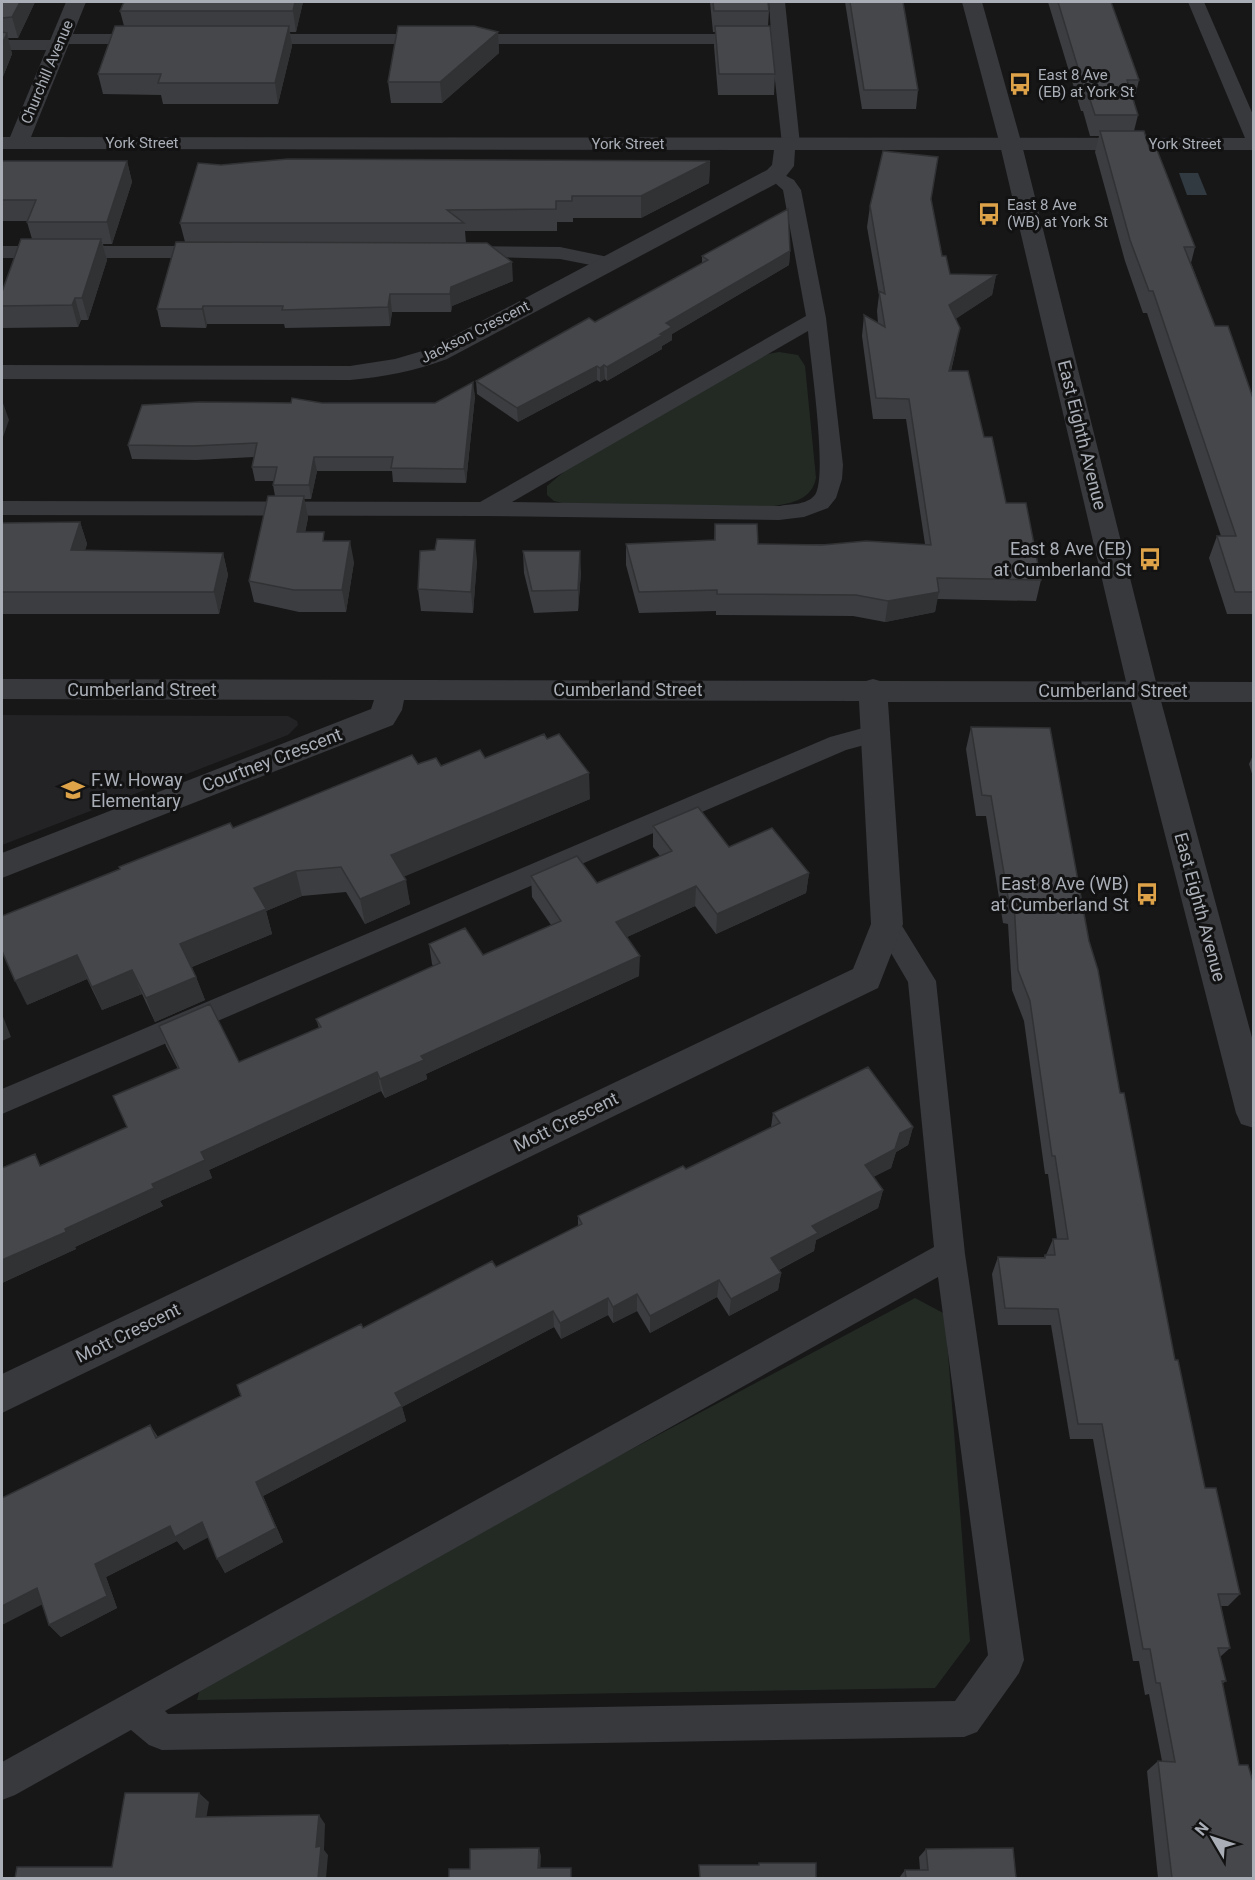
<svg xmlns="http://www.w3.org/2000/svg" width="1255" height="1880" font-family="Roboto,sans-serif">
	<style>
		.built { fill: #232325 }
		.green { fill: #232a24 }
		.water { fill: #313a40 }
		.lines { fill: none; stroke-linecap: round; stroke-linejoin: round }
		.service { fill: #38393d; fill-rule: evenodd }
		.minor { fill: #38393d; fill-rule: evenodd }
		.tertiary { fill: #38393d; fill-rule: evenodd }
		.wall { fill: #3c3d40 }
		.shaded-wall { fill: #313234 }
		.building { fill: #46474b; stroke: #313234; stroke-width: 1.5 }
		.labels { text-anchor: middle; stroke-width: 6; stroke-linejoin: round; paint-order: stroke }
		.far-street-label { font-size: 15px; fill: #aaafb7; stroke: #121213 }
		.far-poi-label { font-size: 15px; fill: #aaafb7; stroke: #121213; text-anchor: start }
		.street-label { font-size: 18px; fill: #aaafb7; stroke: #121213 }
		.poi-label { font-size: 18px; fill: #aaafb7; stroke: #121213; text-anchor: end }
	</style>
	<rect width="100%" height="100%" fill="#171718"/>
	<path class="built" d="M2,715L288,716L297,721L298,725L288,735L2,845Z"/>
	<path class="green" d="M779,352L798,355L805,366L816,478C812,499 793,503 774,506L567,504L554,501L547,495V486L566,470L763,355Z
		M915,1298L945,1314L970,1641L935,1688L197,1700L203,1678Z"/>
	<path class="water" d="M1179,173H1198L1207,195H1187Z"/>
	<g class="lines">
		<path class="service" d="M769,2H785L800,144L797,148H785L782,144L771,44H255L247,39L255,34H771Z
			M1188,2H1204L1254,117V143L1245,138Z
			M60,34H147L155,39L147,44H65L64,48L58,50H2V40H53L54,36Z
			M775,170L794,180L801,190L826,318L843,465L842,479L836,498L828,508L804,517L779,520L485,516L2,515V501L480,502L806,316L783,190L766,175L769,171ZM808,331C810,358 829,481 814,496C806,505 790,504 779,506L512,502Z
			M2,246H210L217,248L219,252L217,256L210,258H2Z
			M462,246L560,247L613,258L615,262L613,266L606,268L560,259L455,256L453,252L455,248Z
			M874,725L883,728L886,734L883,740L846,750L2,1114V1089L830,737Z
			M887,913L896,916L936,981L965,1254L1024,1660L1019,1673L977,1732L964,1737L162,1750L149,1745L131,1730L15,1795L2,1800V1762L934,1247L908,982L874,924L878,916ZM938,1277L988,1655L955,1701L168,1714L165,1711Z"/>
		<path class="minor" d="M66,2H86L31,137L1254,138V150H795L794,166L783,180L447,359C415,371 383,377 350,380L2,379V365L350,366L395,359L429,349L767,170L772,165L774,150L2,149V137H10Z
			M2,679L866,681L873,679L880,681L1254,682V702H888L903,924L878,988L2,1413V1374L853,969L871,924L859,701L404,700L402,710L393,725L2,878V853L371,709L374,700L2,699Z"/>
		<path class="tertiary" d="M962,2H982L1022,145L1158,690L1254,1045V1128L1241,1124L1236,1113L1128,690L1000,145Z"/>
	</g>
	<path class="wall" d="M2,2H35L18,38H8L12,54L2,79Z
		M124,2H303L296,32H290L292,46L278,104H163L161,95L103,94L98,74L124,26L120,11Z
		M710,2H768L769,11L768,26L775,74L774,95H718L714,46L715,32H713Z
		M845,2H903L918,90L916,109H862Z
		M1048,2H1111L1139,80L1134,101L1138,115L1134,131L1150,150L1195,247L1191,263L1215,326L1254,401V614H1227L1209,558L1217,536H1221L1147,313H1143L1125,261L1095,152L1099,136H1090L1083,111H1081Z
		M498,32L499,53L442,103H391L388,82Z
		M2,161H127L132,182L112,244H103L107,260L88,320H81L78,327L3,328L2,322V292L32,239L27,222L28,221H2Z
		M710,161L709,183L641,218H573V222H557V231H465L466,243L513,281L452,306L451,312H392L390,326L285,328L284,324H207L206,328L161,327L157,309L185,242L180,223L221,165Z
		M931,200L942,256L950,274L996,275L992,295L955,319L956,349L951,371L984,437L1006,503L1041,580L1036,601L937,599L935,612L885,622L853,616L716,615V611L639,613L626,565V544L714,540L715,524L758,544H925L906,419H873L862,336L864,315L878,323L877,311L879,295L867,227L870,206Z
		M790,251L789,265L672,334V340L662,346V349L607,381L605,379L600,382L597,380L518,422L477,394L476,381L595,322L702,263V256Z
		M475,396L466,483L393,482L392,471H317L311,499H304L308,518L305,532L325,541L354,562L346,612H299L254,602L249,581L275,496L273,485L274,481H255L252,467L254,457L196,460L132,459L128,445L322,403H435Z
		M80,522L87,544L85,550L223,553L228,575L219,614H2V523Z
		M435,550L477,561L473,613L421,611L418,589Z
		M523,551L581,572L578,611L534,613L524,573Z
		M971,727L1089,941L1175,1360L1205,1488L1240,1594L1228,1606H1221L1230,1648L1220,1657L1226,1681L1222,1684L1254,1878H1158L1147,1771L1158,1761H1162L1149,1694L1145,1695L1139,1661H1133L1093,1439H1070L1051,1325H998L992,1274L998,1257H1044L1045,1255H1046L1053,1239H1057L1048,1174H1045L1024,1021L1012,990L1008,924L1003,923L986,816H976L966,749Z
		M1254,753V780L1249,764Z
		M485,758L590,799L404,876L410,904L365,924L346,892L302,896L266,911L272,934L192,967L196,977L205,1000L155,1022L142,994L102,1010L87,979L27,1005L233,828L418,764L441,766Z
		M653,826L729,847L809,873L806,893L716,934L695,906L627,937L639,976L426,1074L427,1079L385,1098L381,1091L209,1170L212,1178L160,1201L163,1206L75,1247L76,1249L2,1283V1168L41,1165L127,1127L178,1069L166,1046L159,1026L239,1062L319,1028L316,1019L433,966L432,964L429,944L483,955L551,925L532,897L531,876L597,883L660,856L653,847Z
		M773,1113L913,1127L908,1145L896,1152L891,1168L873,1177L883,1190L878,1208L816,1240L814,1251L779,1270L781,1273L778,1290L729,1316L717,1297L650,1333L637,1311L613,1323L608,1315L561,1339L554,1327L402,1407L406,1421L263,1496L283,1542L225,1573L208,1537L184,1550L177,1541L106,1577L117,1608L61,1637L49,1625L43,1604L150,1425L158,1437L241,1396L363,1328L496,1267L578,1226V1216L686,1169L771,1127Z
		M926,1849L1016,1878H899L905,1870H920L919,1857Z"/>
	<path class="shaded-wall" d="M20,2H35L18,38L12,17Z
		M295,2H303L296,32L293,11Z
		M289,26L292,46L278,104L275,83Z
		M498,32L499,53L442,103L440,82Z
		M7,33L12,54L2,79V44Z
		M127,161L132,182L112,244L107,222Z
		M710,161L709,183L641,218V196Z
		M101,239L107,260L88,320L82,298Z
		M790,251L789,265L672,334V340L662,346V349L607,381V367L666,323Z
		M512,262L513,281L452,306L451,312L450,294L451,287Z
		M996,275L992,295L945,326L949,305Z
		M390,294L392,312L390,326L388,307Z
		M75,298L81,320L78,327L72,305Z
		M203,306L207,324L206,328L202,309Z
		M960,328L956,349L946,392L949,371Z
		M604,365L605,379L600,382V368Z
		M597,366V380L518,422L517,408Z
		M473,382L475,396L466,483L464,469Z
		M3,403L9,420L2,440V407Z
		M314,457L317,471L311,499L309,485Z
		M304,496L308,518L301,554L297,532Z
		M80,522L87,544L78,571L71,550Z
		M475,540L477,561L473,613L471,592Z
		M350,541L354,562L346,612L342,590Z
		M580,551L581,572L578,611V590Z
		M223,553L228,575L219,614L214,592Z
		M939,592L935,612L885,622L888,601Z
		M589,773L590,799L396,880L391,855Z
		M296,871L302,896L266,911L272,934L188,968L180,944L254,888Z
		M809,873L806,893L716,934L717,914Z
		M406,880L410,904L365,924L360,899Z
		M696,886L695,906L616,942V922Z
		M77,955L87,979L27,1005L15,981Z
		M640,956L639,976L426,1074L427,1079L385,1098L380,1079L421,1056Z
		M132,970L142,994L102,1010L92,987Z
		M196,977L205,1000L155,1022L146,998Z
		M2,1014L11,1037L2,1041Z
		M377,1072L381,1091L209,1170L212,1178L160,1201L163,1206L75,1247L76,1249L2,1283V1260L65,1229L152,1184L201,1152Z
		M913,1127L908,1145L896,1152L891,1168L861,1183L865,1165L900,1133Z
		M883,1190L878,1208L816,1240L814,1251L768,1275L771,1258L812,1226Z
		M781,1273L778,1290L729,1316L731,1299Z
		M719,1280L717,1297L650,1333V1316Z
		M637,1294V1311L613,1323V1307Z
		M608,1298V1315L561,1339L560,1323Z
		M553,1311L554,1327L402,1407L406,1421L263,1496L283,1542L225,1573L217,1559L256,1482L395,1393Z
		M202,1522L211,1536L184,1550L177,1541L106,1577L117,1608L61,1637L49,1625L95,1564L170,1526Z
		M37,1588L49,1601L2,1625V1606Z
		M199,1793L209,1802L205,1826L196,1817Z
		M319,1815L325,1824L324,1850L328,1855L326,1878H318L316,1847Z
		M539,1848L541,1856L540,1876L538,1868Z"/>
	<path class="building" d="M2,2H20L12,17L2,18Z
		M124,2H295L293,11H120Z
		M713,2H768L769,11H714Z
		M850,2H903L918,90H864Z
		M1058,2H1111L1139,80H1127L1138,115H1095L1087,90L1085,91Z
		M115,26H289L275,83H158L161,74H98Z
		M398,26H474L498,32L440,82H388Z
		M715,26H770L775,74H719Z
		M2,32L7,33L2,44Z
		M1100,131H1144L1150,150H1157L1195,247H1184L1215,326H1228L1254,401V592H1235L1217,536H1236L1153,291H1149L1130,240Z
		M883,151L938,157L931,199L942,256H946L950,274L996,275L949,305L960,328L949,371H968L984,437H992L1006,503H1026L1041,580L937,578L939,592L888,601L856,595L717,594V590L639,592L626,544L715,540V524H757L758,544L822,545L866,541L931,545L909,399L876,398L864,315L885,327L879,291L885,294L870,206Z
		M288,159L710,161L641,196H572V201H556V209L447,210L464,223H180L198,163L221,165Z
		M2,161H127L107,222H27L36,200H2Z
		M788,209L790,251L666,323L672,327L660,334L663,335L607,367L604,365L600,368L597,366L517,408L476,381L589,318L595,322L708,260L702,256Z
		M21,239H101L82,298H75L72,305L2,306V292Z
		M176,242L487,243L512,262L451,287L450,294H390L388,307L282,310L283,306H203L202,309H157Z
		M473,382L464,469L391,468L393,457H314L309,485H273L277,467H252L257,443L193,446L128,445L142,405L199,402L291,403L292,398L322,403H435Z
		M268,496H304L297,532H324L323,541H350L342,590H294L249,581Z
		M80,522L71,550L223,553L214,592H2V523Z
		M437,539L475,540L471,592L418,589L420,551L435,550Z
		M523,551H580L578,590L532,591Z
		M971,727L1050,728L1089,941L1098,970L1120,1093H1124L1175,1360H1178L1205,1488H1216L1240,1594H1218L1230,1648H1218L1226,1681H1222L1239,1765H1248L1254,1785V1878H1172L1158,1761L1175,1762L1160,1683H1156L1150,1649H1143L1102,1424H1078L1058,1309L1005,1308L998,1257L1045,1258V1255H1055L1053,1239H1068L1055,1156H1052L1030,1001L1018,970L1014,903H1009L991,796L982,795Z
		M544,734L547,739L559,734L589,773L391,855L406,880L360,899L341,867L296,871L254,888L266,909L180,944L196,977L146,998L132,970L92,987L77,955L15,981L2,951V916L120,869L119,867L230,823L233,828L412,755L418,764L436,758L441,766L480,750L485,758Z
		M698,807L729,847L772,828L809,873L717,914L696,886L616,922L640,956L421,1056L424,1060L380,1079L377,1072L201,1152L205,1160L152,1184L154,1188L65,1229L66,1232L2,1260V1168L35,1154L40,1166L127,1127L113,1096L179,1068L159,1026L210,1004L239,1062L321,1027L316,1019L440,963L429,944L465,928L483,955L561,921L531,876L577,856L597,883L672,851L653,826Z
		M868,1067L913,1127L900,1133L895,1149L865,1165L883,1190L812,1226L818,1233L771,1258L781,1273L731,1299L719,1280L650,1316L637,1294L613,1307L608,1298L560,1323L553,1311L395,1393L402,1406L256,1482L276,1528L217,1559L202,1522L175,1537L170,1526L95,1564L107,1596L49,1625L37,1588L2,1606V1498L150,1425L156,1438L241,1396L237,1385L361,1324L363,1328L492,1261L496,1267L582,1224L578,1216L683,1166L686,1169L780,1123L773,1113Z
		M125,1793H199L196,1817L319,1815L316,1847L321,1846L318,1878H15L17,1867H112Z
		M539,1848L538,1868H571V1878H449V1869H470V1849Z
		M1013,1848L1016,1878H906L905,1870H928L926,1849Z
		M759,1863H816V1878H700L699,1865H759Z"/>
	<defs>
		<g id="bus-bare" transform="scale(1.8)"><path d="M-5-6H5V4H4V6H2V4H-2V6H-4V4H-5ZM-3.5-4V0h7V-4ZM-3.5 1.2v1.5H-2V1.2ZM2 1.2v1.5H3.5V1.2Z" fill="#dea349" stroke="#121213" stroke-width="2.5" paint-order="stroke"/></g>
		<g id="school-bare" transform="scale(1.8)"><path d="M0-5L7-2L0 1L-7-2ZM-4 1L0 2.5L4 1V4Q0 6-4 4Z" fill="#dea349" stroke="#121213" stroke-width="2.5" paint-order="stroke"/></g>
	</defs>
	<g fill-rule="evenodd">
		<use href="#bus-bare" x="1020" y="84"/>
		<use href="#bus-bare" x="989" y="214"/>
		<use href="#bus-bare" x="1150" y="559"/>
		<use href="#school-bare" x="73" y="790"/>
		<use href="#bus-bare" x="1147" y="894"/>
	</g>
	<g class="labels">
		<g class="far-street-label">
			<text transform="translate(47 72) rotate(-67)" y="5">Churchill Avenue</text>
			<text x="142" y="148">York Street</text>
			<text x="628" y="149">York Street</text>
			<text x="1185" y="149">York Street</text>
			<text transform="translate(475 332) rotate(-27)" y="5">Jackson Crescent</text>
		</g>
		<g class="far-poi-label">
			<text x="1038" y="80">East 8 Ave<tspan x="1038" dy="17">(EB) at York St</tspan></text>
			<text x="1007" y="210">East 8 Ave<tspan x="1007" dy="17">(WB) at York St</tspan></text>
		</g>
		<g class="street-label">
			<text transform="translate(1082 435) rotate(76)" y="6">East Eighth Avenue</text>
			<text x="142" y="696">Cumberland Street</text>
			<text x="628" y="696">Cumberland Street</text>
			<text x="1113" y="697">Cumberland Street</text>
			<text transform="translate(272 760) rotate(-21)" y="6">Courtney Crescent</text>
			<text transform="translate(1200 907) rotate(75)" y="6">East Eighth Avenue</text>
			<text transform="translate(566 1122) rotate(-26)" y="6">Mott Crescent</text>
			<text transform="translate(128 1333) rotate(-26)" y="6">Mott Crescent</text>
		</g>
		<g class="poi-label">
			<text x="1132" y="555">East 8 Ave (EB)<tspan x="1132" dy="21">at Cumberland St</tspan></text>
			<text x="91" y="786" text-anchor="start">F.W. Howay<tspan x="91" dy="21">Elementary</tspan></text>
			<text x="1129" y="890">East 8 Ave (WB)<tspan x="1129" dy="21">at Cumberland St</tspan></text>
		</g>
	</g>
	<rect width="1255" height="1880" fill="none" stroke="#aaafb7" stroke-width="6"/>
	<g transform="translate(1213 1838) rotate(309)" stroke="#121213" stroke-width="4.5" paint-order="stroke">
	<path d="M0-4.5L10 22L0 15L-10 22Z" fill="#aaafb7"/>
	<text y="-9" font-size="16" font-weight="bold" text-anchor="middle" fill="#aaafb7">N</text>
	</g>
</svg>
